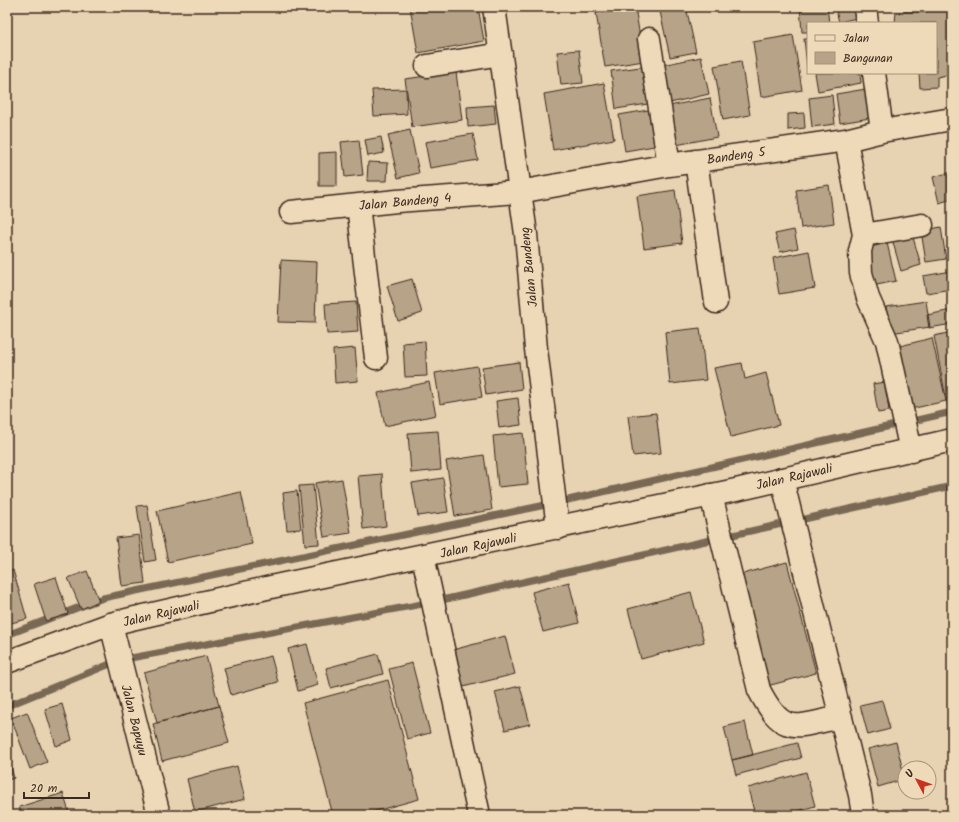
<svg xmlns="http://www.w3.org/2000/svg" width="959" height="822" font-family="Kalam,sans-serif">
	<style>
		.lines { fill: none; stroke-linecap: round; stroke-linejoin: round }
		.stream { stroke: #796753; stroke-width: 7 }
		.building { fill: #b7a388; stroke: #3b2a1e }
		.minor-casing { stroke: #3b2a1e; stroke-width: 25 }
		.major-casing { stroke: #3b2a1e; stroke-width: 25 }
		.minor { stroke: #eed9b8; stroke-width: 22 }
		.major { stroke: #eed9b8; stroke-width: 22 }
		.labels { text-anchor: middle; stroke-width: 3; stroke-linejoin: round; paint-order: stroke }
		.street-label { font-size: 13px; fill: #3b2a1e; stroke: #eed9b8 }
	</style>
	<rect width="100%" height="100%" fill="#e7d2b2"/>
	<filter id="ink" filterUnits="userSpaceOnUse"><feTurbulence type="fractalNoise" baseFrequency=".025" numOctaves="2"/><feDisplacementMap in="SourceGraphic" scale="8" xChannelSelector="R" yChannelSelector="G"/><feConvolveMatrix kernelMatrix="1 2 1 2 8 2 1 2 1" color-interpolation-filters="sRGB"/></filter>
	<g filter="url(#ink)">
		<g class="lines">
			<path class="stream" d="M7,635L103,598L555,503L952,412
				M7,706L120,660L433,602L952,486"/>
		</g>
		<path class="building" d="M410,7H478L484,41L418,53Z
			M630,7H635L644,61L605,67L596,13Z
			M659,7H686L696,52L670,57Z
			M800,7H827L829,23H808V32H802Z
			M835,7H854L857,18L839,22Z
			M927,7H952V74L937,77V87L920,88L919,73H936V23H895L896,12H927Z
			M793,35L802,90L761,97L753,42Z
			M804,39H808V66H807Z
			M579,50L583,83L561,85L557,52Z
			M701,57L709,94L670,103L662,65Z
			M741,61L750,115L723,120L714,66Z
			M648,66L654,103L616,109L611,71Z
			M456,72L462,120L412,127L405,79Z
			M815,73H860L861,83L818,91Z
			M604,83L614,139L553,150L544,94Z
			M406,89L407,114L374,116L372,90Z
			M866,89L870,118L840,123L836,94Z
			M832,95L835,124L812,127L809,98Z
			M710,98L717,137L676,145L669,106Z
			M494,105L496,124L468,127L467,107Z
			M660,108L666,144L625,151L619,115Z
			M804,113L805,128L788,130V114Z
			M410,130L419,173L398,178L388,135Z
			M473,134L478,160L430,168L425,142Z
			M381,137L384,153L368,156L365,140Z
			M359,140L363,175L345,177L341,142Z
			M337,152V186H319V153Z
			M368,162L388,163L387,181H367Z
			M952,172V199L939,203L933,177Z
			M829,185L834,223L801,228L796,190Z
			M675,190L682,243L644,248L637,196Z
			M941,227L946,259L926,262L921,231Z
			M794,230L798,248L780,252L775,234Z
			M912,234L921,265L901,271L892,239Z
			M887,243L896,281L872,286L863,249Z
			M809,251L815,288L779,294L773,258Z
			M281,260L317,262L315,323L278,322Z
			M952,271V289L926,293L923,276Z
			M412,279L422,313L398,321L387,286Z
			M926,301L930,327L890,333L886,307Z
			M356,302L358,332L327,334L325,304Z
			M952,310V324L929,328L927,315Z
			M700,328L706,380L670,384L665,332Z
			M952,332V417L950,418L934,336Z
			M932,338L946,401L906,410L892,348Z
			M425,341L427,376L405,377L403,343Z
			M355,348L358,381L335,383L333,350Z
			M519,362L522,389L486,395L482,367Z
			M742,363L745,379L766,373L779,425L731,437L714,368Z
			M477,366L482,397L440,404L435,373Z
			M429,382L436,415L385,426L378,393Z
			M885,382L889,411L878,413L873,384Z
			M518,398L521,425L499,428L496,401Z
			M656,413L661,453L633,456L628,416Z
			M438,431L441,470L411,473L408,433Z
			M523,433L528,484L498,487L493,436Z
			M484,455L492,510L455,516L446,461Z
			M382,474L386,526L363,529L358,476Z
			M443,478L448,512L418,516L412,483Z
			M342,479L351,533L324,537L315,483Z
			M313,485L319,544L305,545L299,486Z
			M297,491L301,529L287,530L283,493Z
			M241,492L252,544L168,562L157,511Z
			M147,505L156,560L145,562L137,506Z
			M139,535L145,583L122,586L116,538Z
			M787,562L816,673L767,686L739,575Z
			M13,570L27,619L7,624V572Z
			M87,571L99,601L81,609L68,578Z
			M56,577L68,614L46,621L34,584Z
			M569,582L579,623L543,632L532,592Z
			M691,592L704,642L641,659L628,609Z
			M505,636L515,674L455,689L445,652Z
			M307,644L318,685L298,691L288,649Z
			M378,654L383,674L331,688L326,668Z
			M206,656L219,706L157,723L144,673Z
			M271,656L278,682L231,695L224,668Z
			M412,663L430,733L407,739L389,669Z
			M388,680L419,799L361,815H333L303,703Z
			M520,686L530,724L505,730L495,692Z
			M882,700L890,729L868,735L860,705Z
			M62,704L72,740L56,746L45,709Z
			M219,706L229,743L162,761L153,724Z
			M27,712L47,762L30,769L11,718Z
			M745,722L753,755L732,760L724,727Z
			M896,742L905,779L878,787L868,749Z
			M797,743L801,758L736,775L732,760Z
			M7,754L14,778L7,780Z
			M237,766L245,799L195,812L187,779Z
			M806,772L815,806L783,815H755L748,788Z
			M63,793L70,815H22L19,807Z"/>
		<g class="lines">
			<g class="minor-casing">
				<path id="minor" d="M494,7L526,234L536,349L558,528
					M865,7L867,23
					M649,39L669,165
					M427,66L501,54
					M874,73L882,131
					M846,140L864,235L860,251L861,273L868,298L887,341L911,451
					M696,161L716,302
					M358,205L376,358
					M291,212L397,201L519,192L669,165L846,140L882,131L952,119
					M864,235L922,225
					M782,479L860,795L863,815
					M711,495L759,690C784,738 795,726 841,717
					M423,556L479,815
					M111,624L159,815"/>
			</g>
			<g class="major-casing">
				<path id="major" d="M7,662L111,624L131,619L280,585L736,490L952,440"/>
			</g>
			<use href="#minor" class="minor"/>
			<use href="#major" class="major"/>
		</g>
	</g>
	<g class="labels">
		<g class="street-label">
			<text transform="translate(736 155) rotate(-8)" y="5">Bandeng 5</text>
			<text transform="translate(405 201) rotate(-5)" y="5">Jalan Bandeng 4</text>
			<text transform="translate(528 267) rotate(-96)" y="5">Jalan Bandeng</text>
			<text transform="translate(794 476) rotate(-13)" y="5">Jalan Rajawali</text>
			<text transform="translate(478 545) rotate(-12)" y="5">Jalan Rajawali</text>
			<text transform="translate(161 613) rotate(-13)" y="5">Jalan Rajawali</text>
			<text transform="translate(135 720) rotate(76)" y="5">Jalan Bapuyu</text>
		</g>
	</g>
	<rect width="959" height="822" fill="none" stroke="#eed9b8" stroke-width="24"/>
	<rect x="12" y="12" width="935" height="798" fill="none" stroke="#3b2a1e" stroke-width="1.5" filter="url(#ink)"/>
	<rect x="807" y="22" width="130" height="52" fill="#eed9b8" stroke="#a6937a"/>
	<rect x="815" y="35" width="20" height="6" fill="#eed9b8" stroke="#a6937a"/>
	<text x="843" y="42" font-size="12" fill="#3b2a1e">Jalan</text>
	<rect x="815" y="52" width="20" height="12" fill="#b7a388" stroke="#a6937a"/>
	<text x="843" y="62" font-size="12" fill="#3b2a1e">Bangunan</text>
	<g transform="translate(917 780) rotate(311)"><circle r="19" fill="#eed9b8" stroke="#a6937a"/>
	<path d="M0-3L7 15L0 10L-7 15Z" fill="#c8321e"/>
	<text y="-6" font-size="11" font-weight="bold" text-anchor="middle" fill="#3b2a1e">U</text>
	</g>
	<path d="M24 792v6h65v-6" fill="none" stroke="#3b2a1e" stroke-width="2"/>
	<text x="30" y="792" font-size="12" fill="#3b2a1e" stroke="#eed9b8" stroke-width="3" paint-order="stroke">20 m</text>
</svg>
